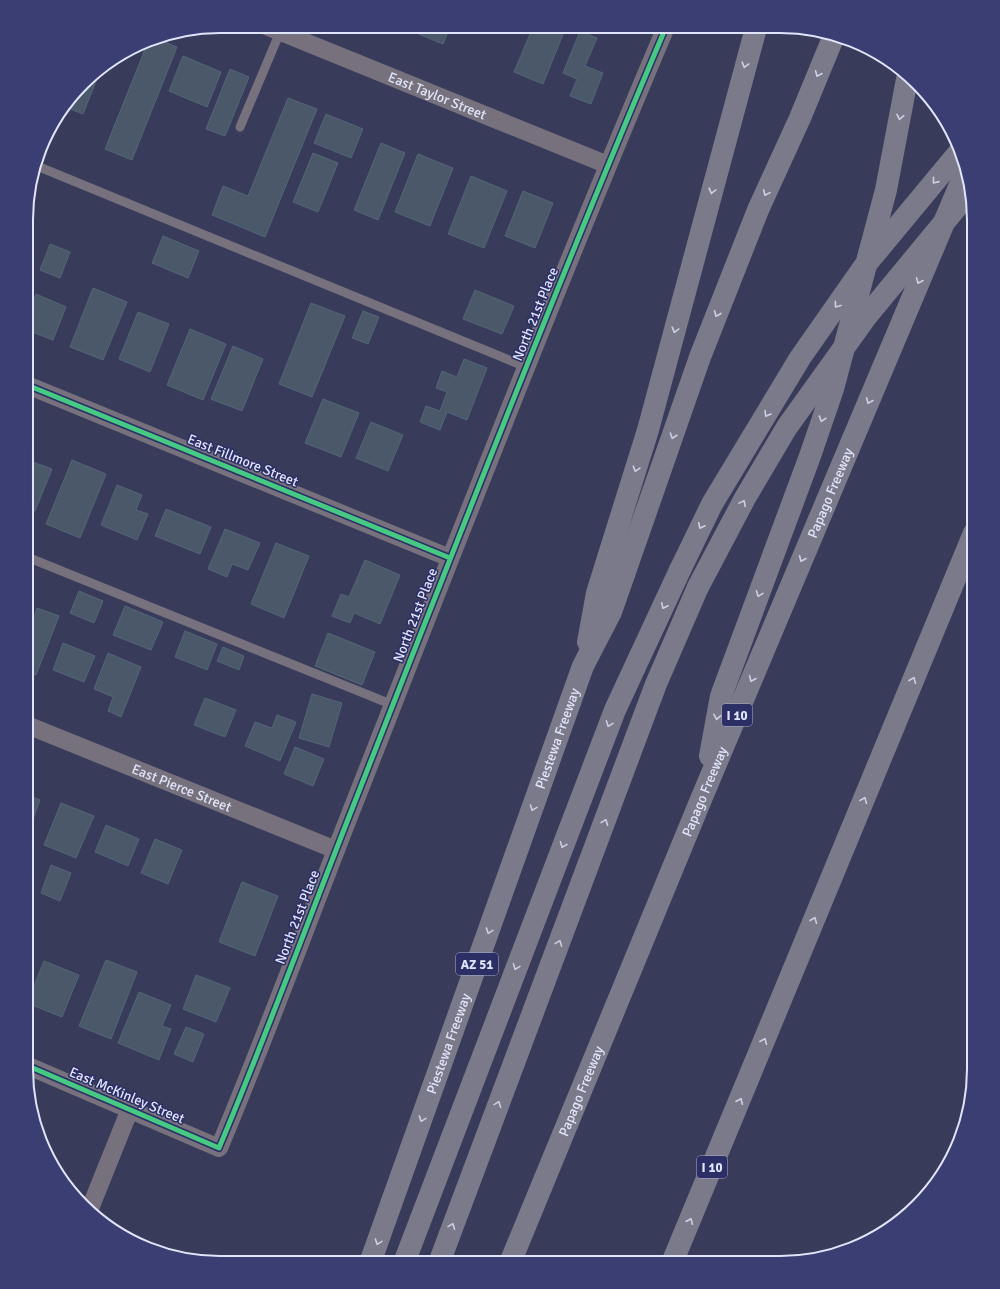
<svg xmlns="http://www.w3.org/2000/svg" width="1000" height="1289" font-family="Signika,sans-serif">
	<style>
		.building { fill: #4a586a; stroke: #526678 }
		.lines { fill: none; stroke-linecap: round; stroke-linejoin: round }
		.service { stroke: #77717e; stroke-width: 9 }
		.minor { stroke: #77717e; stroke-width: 18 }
		.motorway { stroke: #7b7a8a; stroke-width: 22 }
		.motorway-bridge { stroke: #7b7a8a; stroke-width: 22 }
		.cycleway-casing { stroke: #2b2f66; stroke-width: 8 }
		.cycleway { stroke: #46c982; stroke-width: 5 }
		.oneway { stroke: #cdd0e4 }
		.labels { text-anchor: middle; stroke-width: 3; stroke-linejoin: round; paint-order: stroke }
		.shield { fill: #2b2f66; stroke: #aaaece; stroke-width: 1 }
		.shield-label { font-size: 13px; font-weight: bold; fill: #e1e5fa }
		.street-label { font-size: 14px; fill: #e1e5fa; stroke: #2b2f66 }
		.rim { fill: none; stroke: #e1e5fa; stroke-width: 2 }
	</style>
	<rect width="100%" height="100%" fill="#383b59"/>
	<path class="building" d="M416,27H450L443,44L414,32Z
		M533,27H566L543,84L514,72Z
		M586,27H606L604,34Z
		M580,31L597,38L585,66L603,73L591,104L570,96L577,79L563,73Z
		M155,38L177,47L132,160L105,149L148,42Z
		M183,56L221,72L207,107L169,91Z
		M101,69L83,114L65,107L92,74Z
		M230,69L249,77L225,136L206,129Z
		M288,98L317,109L265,237L212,215L223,186L248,196Z
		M326,114L363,129L351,158L314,143Z
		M381,143L405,153L378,220L354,210Z
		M313,153L338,163L318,212L293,202Z
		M418,154L453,168L430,226L395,212Z
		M471,176L507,191L484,248L448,234Z
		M523,191L553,203L535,248L505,236Z
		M163,236L199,251L188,278L152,263Z
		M50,244L70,252L60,278L40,270Z
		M93,288L127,302L103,360L70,347Z
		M475,290L514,306L502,334L463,319Z
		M36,294L66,307L53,340L27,330V315Z
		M311,303L345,316L312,397L279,384Z
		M363,311L379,317L368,344L352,338Z
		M138,312L169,324L150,372L119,359Z
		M190,329L226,344L203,400L167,385Z
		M233,346L263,359L242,411L211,399Z
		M464,359L487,368L467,420L447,412L440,430L420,422L426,406L440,411L447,392L436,388L442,371L457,377Z
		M323,399L359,413L341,457L305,443Z
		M371,422L403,435L388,471L356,458Z
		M27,460L52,469L35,511L27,508Z
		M72,460L106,474L80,538L46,524Z
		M117,485L142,495L136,510L148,514L137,540L101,525Z
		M166,509L211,527L200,554L155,536Z
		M225,529L260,543L248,570L232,564L227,577L208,569Z
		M276,543L309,556L284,618L251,604Z
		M365,560L400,575L380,624L354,613L350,623L332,616L341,594L349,597Z
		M79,591L103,601L94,623L70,613Z
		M125,606L163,622L151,650L113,635Z
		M37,608L59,616L36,675L27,672V615L34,618Z
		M185,631L217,644L207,670L175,657Z
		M328,633L375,652L362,685L315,666Z
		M63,643L95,656L84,682L53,670Z
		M223,647L244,656L239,670L217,661Z
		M108,653L141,667L121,717L108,711L113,697L94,689Z
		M312,694L342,703L329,747L299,738Z
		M205,698L236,710L225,737L194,725Z
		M277,715L296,722L280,761L245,746L255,722L272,728Z
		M295,747L324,759L313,786L284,774Z
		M27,795L40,800L28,833H26Z
		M61,803L94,816L76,858L44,845Z
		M106,825L139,839L128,866L95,852Z
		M155,839L182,850L168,884L141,873Z
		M51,865L71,873L60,901L41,893Z
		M242,882L278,896L255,956L219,942Z
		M106,960L137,972L111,1039L79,1026Z
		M44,961L79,975L62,1017L27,1003Z
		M196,975L230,988L216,1022L183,1009Z
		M139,992L171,1005L162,1026L171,1029L159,1060L118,1043Z
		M186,1027L204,1034L193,1062L174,1054Z"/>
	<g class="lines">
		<path class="service" d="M240,127L280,32
			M37,166L526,367
			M27,557L393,705"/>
		<g class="minor">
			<path id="s1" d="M266,26L608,165"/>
			<path d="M27,385L450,558"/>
			<path id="s2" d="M27,725L336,850"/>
			<path d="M26,1065L219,1148C267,1034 309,918 354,804C456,544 557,284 666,27"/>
			<path d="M89,1211L130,1109"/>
		</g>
		<g class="motorway">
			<path d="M588,642L597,593L648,430L756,28"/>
			<path d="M710,756L721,696L810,456L833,389L886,190L907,79"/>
			<path id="s3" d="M370,1263L583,666L611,612L700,357L758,210L800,118L833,38"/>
			<path d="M404,1263L615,710L680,570"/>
			<path d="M439,1263L656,684L698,587"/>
			<path id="s4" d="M510,1263L702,797L967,168"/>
			<path d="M672,1263L974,533"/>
		</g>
		<path class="motorway-bridge" d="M680,570L712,504L800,358L863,268L960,151
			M698,587L745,498L787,427L866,317L970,191"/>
		<g class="cycleway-casing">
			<path id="cycleway" d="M27,385L450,558
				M26,1065L219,1148C267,1034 309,918 354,804C456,544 557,284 666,27"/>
		</g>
		<use href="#cycleway" class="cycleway"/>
	</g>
	<defs><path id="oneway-chevron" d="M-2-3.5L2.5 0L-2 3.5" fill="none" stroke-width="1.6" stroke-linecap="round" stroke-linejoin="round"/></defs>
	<g class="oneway">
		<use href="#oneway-chevron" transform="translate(745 65) rotate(105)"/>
		<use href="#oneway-chevron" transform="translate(818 74) rotate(113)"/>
		<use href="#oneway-chevron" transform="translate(900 117) rotate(101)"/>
		<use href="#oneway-chevron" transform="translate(935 181) rotate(129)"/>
		<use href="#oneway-chevron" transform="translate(712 191) rotate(105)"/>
		<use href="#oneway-chevron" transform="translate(766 193) rotate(114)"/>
		<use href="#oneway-chevron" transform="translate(919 281) rotate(113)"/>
		<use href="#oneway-chevron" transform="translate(837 305) rotate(126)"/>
		<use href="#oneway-chevron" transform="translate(717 314) rotate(112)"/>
		<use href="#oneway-chevron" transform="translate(675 330) rotate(105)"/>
		<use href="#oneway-chevron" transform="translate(869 401) rotate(113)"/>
		<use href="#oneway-chevron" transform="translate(767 414) rotate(121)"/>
		<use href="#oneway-chevron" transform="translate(822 419) rotate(109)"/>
		<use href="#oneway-chevron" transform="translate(673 436) rotate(109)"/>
		<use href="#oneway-chevron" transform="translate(636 469) rotate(107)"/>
		<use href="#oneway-chevron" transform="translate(743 503) rotate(-62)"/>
		<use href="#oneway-chevron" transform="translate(701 526) rotate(116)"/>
		<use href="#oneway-chevron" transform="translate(802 559) rotate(113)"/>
		<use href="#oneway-chevron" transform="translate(759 594) rotate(111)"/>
		<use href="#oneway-chevron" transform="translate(664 606) rotate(115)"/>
		<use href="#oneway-chevron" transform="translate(752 679) rotate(113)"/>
		<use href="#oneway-chevron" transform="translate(913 680) rotate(-68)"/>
		<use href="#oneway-chevron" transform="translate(717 717) rotate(100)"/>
		<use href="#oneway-chevron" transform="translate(609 724) rotate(111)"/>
		<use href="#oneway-chevron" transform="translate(864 800) rotate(-68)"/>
		<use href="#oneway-chevron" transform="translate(533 808) rotate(110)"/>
		<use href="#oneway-chevron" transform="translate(605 822) rotate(-69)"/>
		<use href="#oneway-chevron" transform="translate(563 845) rotate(111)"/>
		<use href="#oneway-chevron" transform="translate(814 920) rotate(-68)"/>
		<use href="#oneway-chevron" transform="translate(489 931) rotate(110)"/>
		<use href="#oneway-chevron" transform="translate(559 943) rotate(-69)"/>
		<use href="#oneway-chevron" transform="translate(516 967) rotate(111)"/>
		<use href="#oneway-chevron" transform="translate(764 1041) rotate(-68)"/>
		<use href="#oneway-chevron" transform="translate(740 1101) rotate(-67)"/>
		<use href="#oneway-chevron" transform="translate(498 1104) rotate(-69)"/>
		<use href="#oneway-chevron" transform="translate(422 1119) rotate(110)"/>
		<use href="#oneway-chevron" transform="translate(690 1221) rotate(-67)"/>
		<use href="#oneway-chevron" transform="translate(452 1226) rotate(-69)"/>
		<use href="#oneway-chevron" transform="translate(378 1242) rotate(110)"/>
	</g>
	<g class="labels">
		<g class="shield">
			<rect x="722" y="704" width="30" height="22" rx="3"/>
			<rect x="456" y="953" width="42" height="22" rx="3"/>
			<rect x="697" y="1156" width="30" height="22" rx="3"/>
		</g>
		<g class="shield-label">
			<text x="737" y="720">I 10</text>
			<text x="477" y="969">AZ 51</text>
			<text x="712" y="1172">I 10</text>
		</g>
		<g class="street-label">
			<text dy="5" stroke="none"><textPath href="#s1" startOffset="185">East Taylor Street</textPath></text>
			<text transform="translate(535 314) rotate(-68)" y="5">North 21st Place</text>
			<text transform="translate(243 460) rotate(22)" y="5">East Fillmore Street</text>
			<text dy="5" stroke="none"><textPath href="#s4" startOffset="834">Papago Freeway</textPath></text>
			<text transform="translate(415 615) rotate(-69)" y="5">North 21st Place</text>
			<text dy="5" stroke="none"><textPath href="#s3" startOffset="557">Piestewa Freeway</textPath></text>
			<text dy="5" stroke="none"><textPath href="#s2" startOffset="167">East Pierce Street</textPath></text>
			<text dy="5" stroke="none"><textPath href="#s4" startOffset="510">Papago Freeway</textPath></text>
			<text transform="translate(297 917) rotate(-69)" y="5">North 21st Place</text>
			<text dy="5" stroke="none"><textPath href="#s3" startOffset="233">Piestewa Freeway</textPath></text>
			<text dy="5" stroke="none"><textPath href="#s4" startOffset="186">Papago Freeway</textPath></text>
			<text transform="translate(127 1095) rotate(23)" y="5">East McKinley Street</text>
		</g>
	</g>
	<path d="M0 0H1000V1289H0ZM220 33H780A187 187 0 0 1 967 220V1069A187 187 0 0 1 780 1256H220A187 187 0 0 1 33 1069V220A187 187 0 0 1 220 33Z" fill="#3a3e72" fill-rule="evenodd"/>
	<path class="rim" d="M220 33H780A187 187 0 0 1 967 220V1069A187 187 0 0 1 780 1256H220A187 187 0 0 1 33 1069V220A187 187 0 0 1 220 33Z"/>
</svg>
